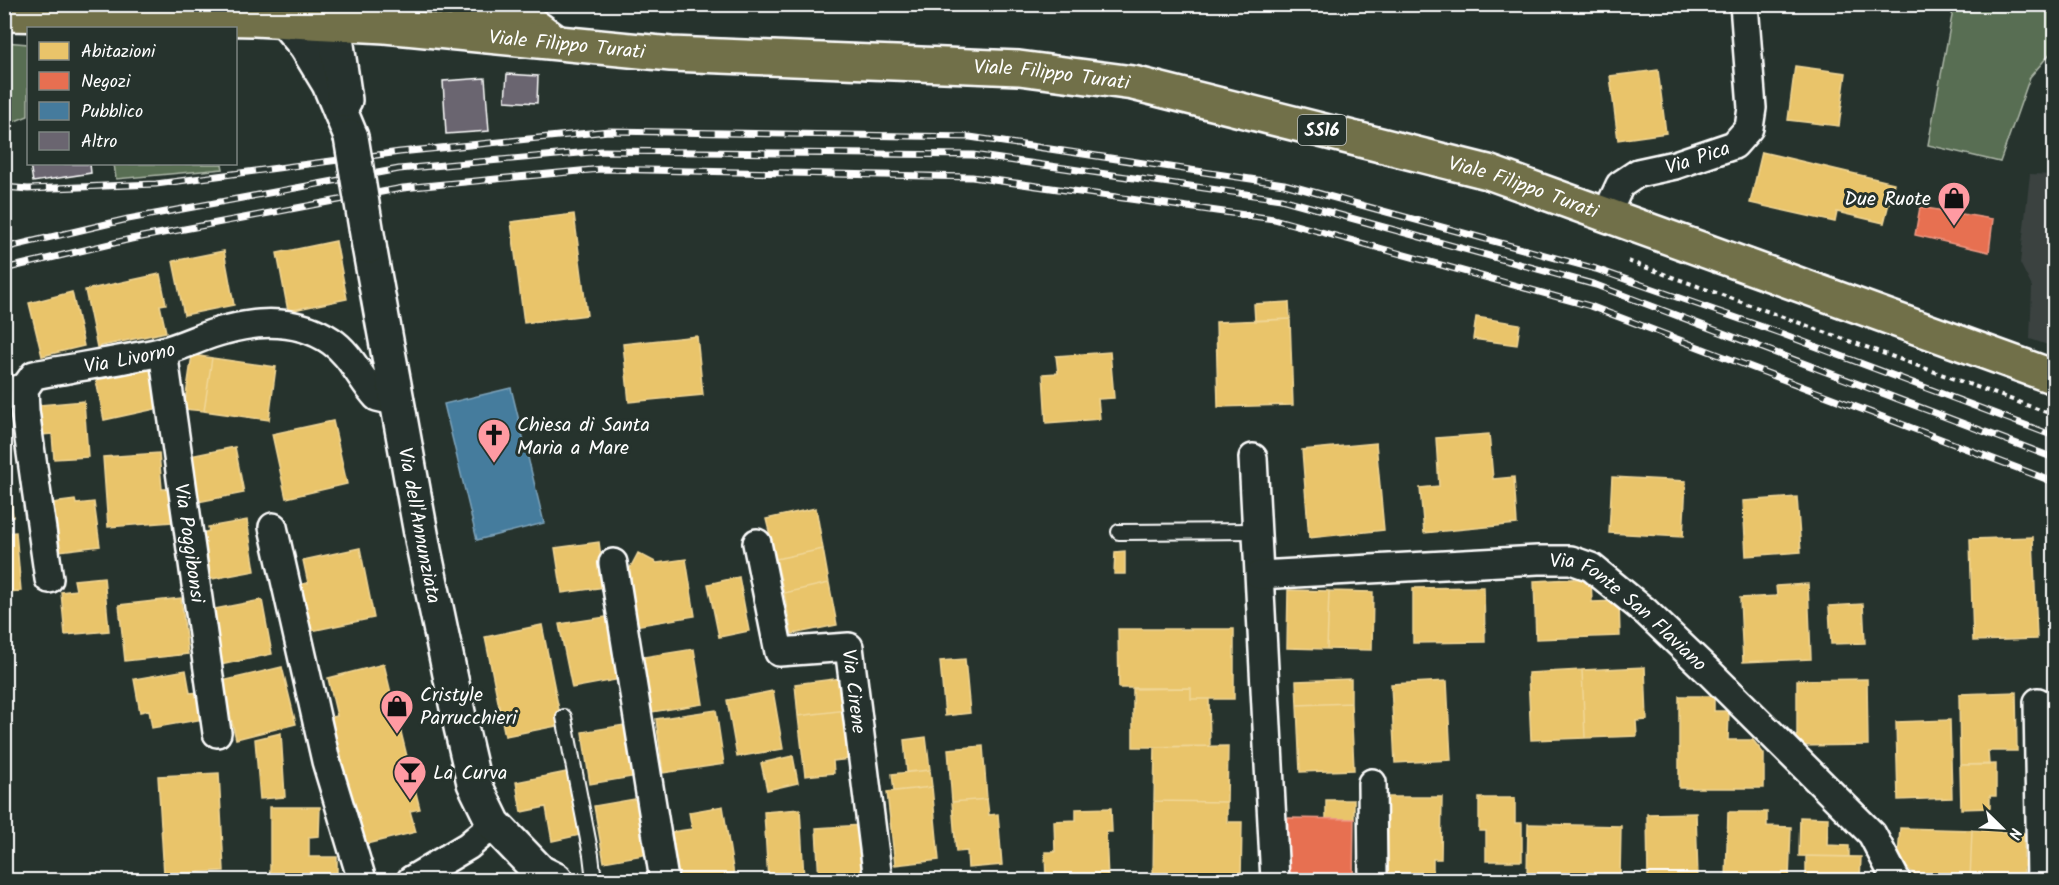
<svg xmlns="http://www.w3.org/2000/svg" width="2059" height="885" font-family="Kalam,sans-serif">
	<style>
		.built { fill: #3a4241 }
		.green { fill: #596e52; stroke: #acb6a8; stroke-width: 1.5 }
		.homes { fill: #e9c46a; stroke: #f0d697; stroke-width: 1.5 }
		.shops { fill: #e76f51; stroke: #ee9a85; stroke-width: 1.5 }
		.public { fill: #457b9d; stroke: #7da3ba; stroke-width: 1.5 }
		.building { fill: #6a6570; stroke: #fff; stroke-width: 1.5 }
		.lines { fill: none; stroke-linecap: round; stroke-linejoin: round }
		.lane-casing { stroke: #fff; stroke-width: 18 }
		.street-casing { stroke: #fff; stroke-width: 32 }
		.secondary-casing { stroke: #fff; stroke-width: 38 }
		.primary-casing { stroke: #fff; stroke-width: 38 }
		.path { stroke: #fff; stroke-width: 4; stroke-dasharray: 4.5 4.5; stroke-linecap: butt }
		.lane { stroke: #26332d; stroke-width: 14 }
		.street { stroke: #26332d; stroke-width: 27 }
		.secondary { stroke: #26332d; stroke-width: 33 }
		.primary { stroke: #71704a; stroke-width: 33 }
		.rail-casing { stroke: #fff; stroke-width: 7 }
		.rail { stroke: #26332d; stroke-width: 4.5; stroke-dasharray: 14; stroke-linecap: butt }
		.secondary-bridge-casing { stroke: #fff; stroke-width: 38; stroke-linecap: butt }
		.secondary-bridge { stroke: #26332d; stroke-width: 33 }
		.labels { text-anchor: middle; stroke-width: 6; stroke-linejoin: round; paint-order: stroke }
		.shield { fill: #26332d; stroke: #bec2c0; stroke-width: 1.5 }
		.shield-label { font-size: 18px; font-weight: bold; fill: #fff }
		.street-label { font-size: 20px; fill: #fff; stroke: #26332d }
		.poi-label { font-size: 20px; fill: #fff; stroke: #26332d; text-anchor: start }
	</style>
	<rect width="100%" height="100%" fill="#26332d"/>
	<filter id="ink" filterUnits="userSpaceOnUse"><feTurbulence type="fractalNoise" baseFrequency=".0167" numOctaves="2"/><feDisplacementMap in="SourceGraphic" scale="12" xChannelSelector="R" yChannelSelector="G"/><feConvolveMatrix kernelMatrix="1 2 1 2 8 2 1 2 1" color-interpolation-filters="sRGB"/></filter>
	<g filter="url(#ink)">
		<path class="built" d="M2030,174L2054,175V347L2030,339L2032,287L2020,263Z"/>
		<path class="green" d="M1954,5H2054V49L2030,77L2000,162L1928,145Z
			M5,42L28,44V116L5,125Z
			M114,164H222L223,169L116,179Z"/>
		<path class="homes" d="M1237,4H1269L1238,9Z
			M1795,66L1846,73L1839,126L1788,120Z
			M1658,70L1666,133L1618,140L1610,76Z
			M1762,152L1894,183L1884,223L1837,212L1835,222L1750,203Z
			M574,214L587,315L524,323L511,222Z
			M336,241L347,299L288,311L277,253Z
			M224,251L234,305L184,315L173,261Z
			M160,274L166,304L160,305L166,332L97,347L85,290Z
			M72,292L84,346L42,356L29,303Z
			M1289,302L1290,319L1255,321L1254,304Z
			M1476,317L1520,324L1517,345L1473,339Z
			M1290,319L1293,405L1218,407L1216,322Z
			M697,336L703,395L629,402L623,344Z
			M1110,352L1114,398L1098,399L1100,419L1046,423L1043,374L1058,373L1056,356Z
			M192,355L212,358L204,411L184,409Z
			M212,358L276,367L269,420L204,411Z
			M151,364L160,408L104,420L95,375Z
			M84,401L88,457L54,459L52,434L42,435L40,405Z
			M333,421L347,484L286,498L272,434Z
			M1489,434L1493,479L1514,477L1517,524L1424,533L1420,488L1439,486L1436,438Z
			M1376,443L1384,530L1309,538L1302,450Z
			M235,447L244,493L192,503L188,484L195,482L190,456Z
			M159,453L162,489H170L172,522L108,527L103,457Z
			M4,461H7L13,517L4,518Z
			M1612,477L1686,481L1683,537L1609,533Z
			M1797,497L1801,552L1746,556L1743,501Z
			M75,500L76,504L94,502L100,546L51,552L45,504Z
			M816,508L823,549L776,559L766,519Z
			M247,520L255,571L206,580L199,534L209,531L208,527Z
			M16,532L21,591L4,592V533Z
			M2033,537L2037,639L1973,641L1970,539Z
			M599,542L605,587L562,593L555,548Z
			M360,548L374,618L306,632L297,585L308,583L303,560Z
			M823,549L829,583L784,593L776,559Z
			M1125,551V574H1114L1115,552Z
			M638,553L657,563L686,559L695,616L635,626L627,574Z
			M104,577L109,631L65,635L61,592L76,590L74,580Z
			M739,577L749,631L719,637L708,584Z
			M1591,578L1592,602L1619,601L1620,636L1536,639L1534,581Z
			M829,583L837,625L792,634L784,593Z
			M1808,584L1811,659L1743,662L1740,598L1777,596L1776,586Z
			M1484,587L1485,642L1413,643V588Z
			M1288,590L1329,591L1327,649L1287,648Z
			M1329,591L1373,592L1372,650L1327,649Z
			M181,598L188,654L125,661L119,605Z
			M262,600L272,654L220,665L209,610Z
			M1863,604L1865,643L1831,644L1829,606Z
			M612,616L621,679L572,688L559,624Z
			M542,625L562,725L505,736L485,637Z
			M1118,629H1234V699H1191V688H1119Z
			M694,649L703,704L652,712L643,657Z
			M965,659L970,713L945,716L940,661Z
			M384,664L395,710L387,712L390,722L398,720L420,809L410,811L416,832L362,845L339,747L328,739L324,719L337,716L328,678Z
			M282,667L296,724L236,739L222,681Z
			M1645,667L1647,720L1636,721L1637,736L1585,738L1582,670Z
			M186,670L190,693L199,692L204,719L152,728L149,710L140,712L134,679Z
			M1582,670L1585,738L1531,740L1528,673Z
			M842,678L846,710L798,716L795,684Z
			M1351,679V703L1297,705L1296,681Z
			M1867,679L1868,745L1797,746V680Z
			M1447,681L1451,760L1395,763L1391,684Z
			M1191,688V699H1209L1210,746L1133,747V689Z
			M773,691L783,749L737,757L727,700Z
			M2016,692L2017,751H1988L1989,765H1960L1959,694Z
			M1679,696H1714V711H1729L1728,740H1753L1764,754V788H1679Z
			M1351,703L1354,770L1300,772L1297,705Z
			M716,710L724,764L663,773L656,719Z
			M846,710L850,759L833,761L834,773L805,776L798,716Z
			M1950,720L1952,798L1898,800L1896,722Z
			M630,724L638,776L590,784L582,732Z
			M281,733L285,797L260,799L255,739Z
			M926,737L930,770L907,772L904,740Z
			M983,746L987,799L952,802L948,749Z
			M1228,746L1227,802L1154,801L1155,747Z
			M793,756L798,783L767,790L761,763Z
			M1996,764V796H1990V808L1961,809L1960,765Z
			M930,770L932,787L894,791L892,774Z
			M567,772L580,835L552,841L546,807L521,812L516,782Z
			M219,773L224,871L164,874L158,776Z
			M4,778L12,789L4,794Z
			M932,787L939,860L895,865L887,792Z
			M646,797L655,853L604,862L594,806Z
			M1386,797H1442L1441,859H1433V880H1384Z
			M1479,798H1515V823H1522V861H1486V831H1479Z
			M987,799L989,815L998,814L1002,865L968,868L967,851L956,852L952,802Z
			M1326,800H1354V819H1326Z
			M1154,801L1227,802V822H1242L1241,880H1153Z
			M723,806L734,875L698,880H679L672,832L692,829L689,812Z
			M270,807H320L319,836L309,837V857H337V880H270Z
			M1111,808L1112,832H1106L1108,880H1046L1045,852H1055L1054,821L1076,820V809Z
			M800,809L804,879L768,880L764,812Z
			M1728,812H1767V826L1791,827L1789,880H1726Z
			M1696,813L1698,879L1648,880L1647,814Z
			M1800,817L1828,818L1827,845L1849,846V857L1799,856Z
			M1528,824L1621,826L1620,877L1527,875Z
			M862,825L865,880H819L816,828Z
			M1900,828L1972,830L1970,880H1920L1898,859Z
			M1972,830L2024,833V880H1970Z
			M1806,856L1861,857L1860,880H1806Z"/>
		<path class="shops" d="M1920,207L1993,219L1989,252L1915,235Z
			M1288,818L1354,819L1353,880H1287Z"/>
		<path class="public" d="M511,388L544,523L477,540L444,404Z"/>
		<path class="building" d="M507,74L538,76L537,103L505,101Z
			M485,78L489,131L446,134L443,81Z
			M30,164H90L91,173L33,182Z"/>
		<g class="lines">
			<g class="lane-casing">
				<path id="lane" d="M4,375L6,385L29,380
					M1119,532L1258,531
					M564,717L591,855L594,880"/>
			</g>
			<g class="street-casing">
				<g id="street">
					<path id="s1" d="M1607,213L1620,185L1638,173L1675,165L1734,145L1749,128L1752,108L1744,4"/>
					<path id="s2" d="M163,351L217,733"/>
					<path d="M1253,458L1275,880"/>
					<path d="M273,527L326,761L362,880"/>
					<path id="s3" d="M757,543L779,652L849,647L878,880"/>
					<path d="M613,563L664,880"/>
					<path id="s4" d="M1260,575L1538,560H1571L1591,567L1646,612L1711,674L1872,834L1896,880"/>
					<path id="s5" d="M49,579L25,411L24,389L34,375C76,367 119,361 160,352C183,347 203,335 225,330C261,320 300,320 331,341C351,354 361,380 377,397L398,402"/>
					<path d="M2038,702L2041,880"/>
					<path d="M1372,783L1373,880"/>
					<path d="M411,880L468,846L494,824"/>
				</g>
			</g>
			<g class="secondary-casing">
				<g id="secondary">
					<path d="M285,21L306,46L329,84L351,137"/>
					<path d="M334,24L345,100"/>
					<path id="s6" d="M369,246L424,550L461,727L474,783L494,824L540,872L556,880"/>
				</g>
			</g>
			<g class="primary-casing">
				<g id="primary">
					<path d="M463,4L510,8L556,42"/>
					<path id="s7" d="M4,14L254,19L385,26L671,54L1019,68L1133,83L1488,172L2054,377"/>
				</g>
			</g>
			<path class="path" d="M1628,261L2054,415"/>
			<use href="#lane" class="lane"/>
			<use href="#street" class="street"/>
			<use href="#secondary" class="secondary"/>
			<use href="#primary" class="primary"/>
			<g class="rail-casing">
				<path id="rail" d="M4,187L28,189L156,184L400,152L609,131L970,137L1284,184L1596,269L1780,333L2054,436
					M4,248L128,219L399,169L602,151L973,155L1281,199L1596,285L2054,458
					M4,269L131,239L403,188L601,169L972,177L1274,219L1590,306L2054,482"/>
			</g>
			<use href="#rail" class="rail"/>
			<g class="secondary-bridge-casing">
				<path id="secondary-bridge" d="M351,137L369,246"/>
			</g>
			<use href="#secondary-bridge" class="secondary-bridge"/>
		</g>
	</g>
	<defs>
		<g id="shop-pin" transform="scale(1.725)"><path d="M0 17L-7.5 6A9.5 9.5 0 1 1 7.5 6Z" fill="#ff9aa2" stroke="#26332d"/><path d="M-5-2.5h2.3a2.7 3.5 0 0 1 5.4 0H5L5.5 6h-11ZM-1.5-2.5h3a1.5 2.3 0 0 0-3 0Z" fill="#111"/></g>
		<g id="church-pin" transform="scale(1.725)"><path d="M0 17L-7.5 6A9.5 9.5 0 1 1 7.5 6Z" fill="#ff9aa2" stroke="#26332d"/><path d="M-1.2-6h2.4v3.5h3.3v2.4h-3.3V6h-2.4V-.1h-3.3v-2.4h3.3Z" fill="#111"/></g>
		<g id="bar-pin" transform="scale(1.725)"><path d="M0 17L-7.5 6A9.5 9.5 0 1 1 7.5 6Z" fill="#ff9aa2" stroke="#26332d"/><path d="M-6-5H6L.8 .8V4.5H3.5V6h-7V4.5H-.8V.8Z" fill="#111"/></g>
	</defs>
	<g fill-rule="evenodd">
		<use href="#shop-pin" x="1954" y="198"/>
		<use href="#church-pin" x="494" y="435"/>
		<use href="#shop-pin" x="397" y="706"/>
		<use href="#bar-pin" x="410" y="772"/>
	</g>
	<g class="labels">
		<rect class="shield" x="1298" y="115" width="48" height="30" rx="4.5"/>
		<g class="shield-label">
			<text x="1322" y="136">SS16</text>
		</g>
		<g class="street-label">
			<text dy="7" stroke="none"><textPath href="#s7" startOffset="564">Viale Filippo Turati</textPath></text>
			<text dy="7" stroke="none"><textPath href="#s7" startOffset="1050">Viale Filippo Turati</textPath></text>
			<text dy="7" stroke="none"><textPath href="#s1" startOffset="114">Via Pica</textPath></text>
			<text dy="7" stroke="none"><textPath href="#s7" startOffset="1536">Viale Filippo Turati</textPath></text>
			<text dy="7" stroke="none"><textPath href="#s5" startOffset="306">Via Livorno</textPath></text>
			<text dy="7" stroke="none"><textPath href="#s6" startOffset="284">Via dell'Annunziata</textPath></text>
			<text dy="7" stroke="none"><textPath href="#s2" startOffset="194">Via Poggibonsi</textPath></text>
			<text dy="7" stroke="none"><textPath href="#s4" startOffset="387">Via Fonte San Flaviano</textPath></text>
			<text dy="7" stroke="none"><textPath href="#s3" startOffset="226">Via Cirene</textPath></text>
		</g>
		<g class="poi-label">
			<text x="1931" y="205" text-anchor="end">Due Ruote</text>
			<text x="517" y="431">Chiesa di Santa<tspan x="517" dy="23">Maria a Mare</tspan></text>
			<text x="420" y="701">Cristyle<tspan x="420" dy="23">Parrucchieri</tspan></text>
			<text x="433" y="779">La Curva</text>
		</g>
	</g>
	<rect width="2059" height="885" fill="none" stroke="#26332d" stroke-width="24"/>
	<rect x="12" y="12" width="2035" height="861" fill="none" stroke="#fff" stroke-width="2" filter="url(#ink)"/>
	<rect x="27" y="27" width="210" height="138" fill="#26332d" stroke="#7d8581" stroke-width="1.5"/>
	<rect x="39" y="42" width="30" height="18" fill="#e9c46a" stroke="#7d8581" stroke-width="1.5"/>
	<text x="81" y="57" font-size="18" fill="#ffffff">Abitazioni</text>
	<rect x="39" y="72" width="30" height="18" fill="#e76f51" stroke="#7d8581" stroke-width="1.5"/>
	<text x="81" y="87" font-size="18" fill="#ffffff">Negozi</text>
	<rect x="39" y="102" width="30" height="18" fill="#457b9d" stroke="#7d8581" stroke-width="1.5"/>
	<text x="81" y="117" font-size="18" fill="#ffffff">Pubblico</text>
	<rect x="39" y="132" width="30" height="18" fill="#6a6570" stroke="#7d8581" stroke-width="1.5"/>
	<text x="81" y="147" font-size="18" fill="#ffffff">Altro</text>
	<g transform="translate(2002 828) rotate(114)" stroke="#26332d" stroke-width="4.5" paint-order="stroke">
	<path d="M0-4.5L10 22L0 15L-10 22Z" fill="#ffffff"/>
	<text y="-9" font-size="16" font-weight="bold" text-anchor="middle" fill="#ffffff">N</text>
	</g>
</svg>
